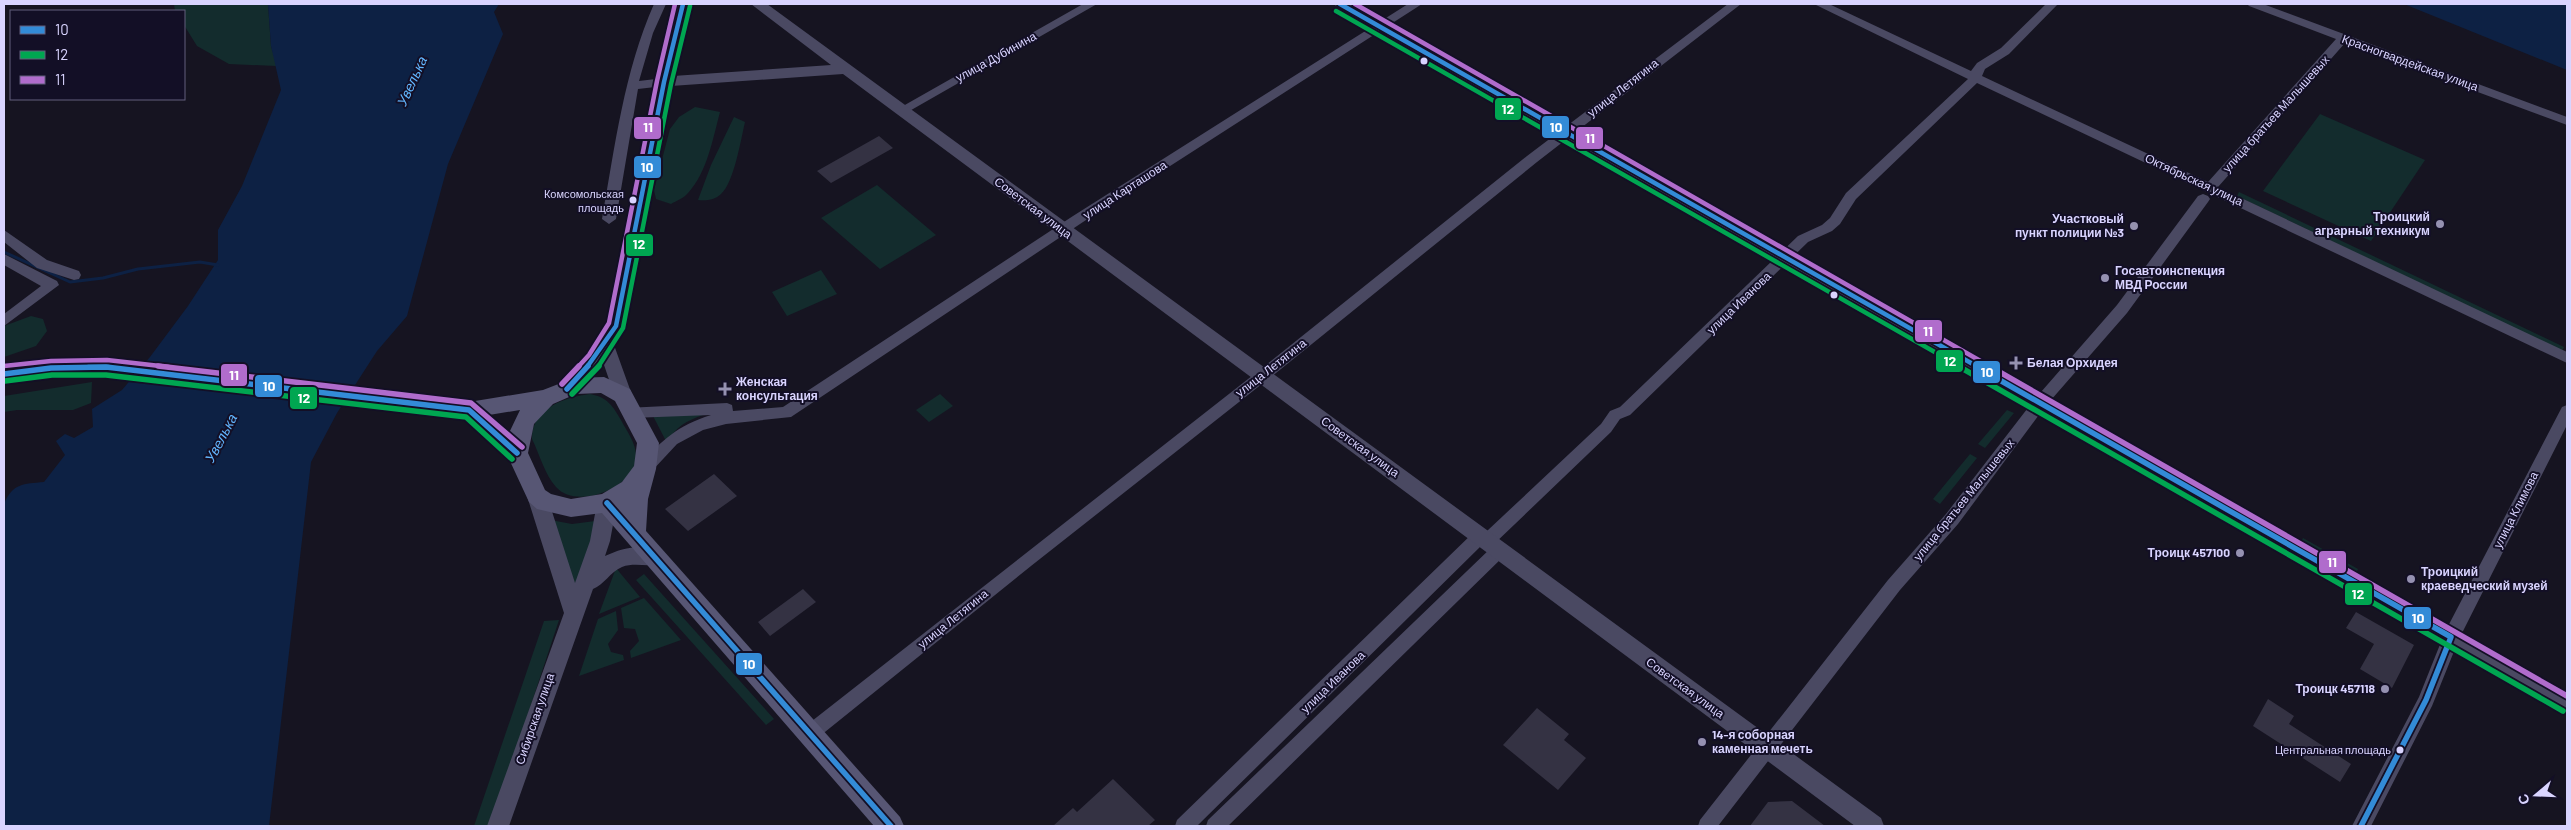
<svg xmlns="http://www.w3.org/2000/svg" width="2571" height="830" font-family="Barlow,sans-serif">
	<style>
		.green { fill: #132c2d }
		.water { fill: #0d2144 }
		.pier { fill: #161421 }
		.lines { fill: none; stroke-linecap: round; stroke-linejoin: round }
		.stream { stroke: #0d2144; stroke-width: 3 }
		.building { fill: #343243 }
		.minor { fill: #4a4962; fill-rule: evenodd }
		.tertiary { fill: #4a4962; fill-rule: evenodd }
		.secondary { fill: #575674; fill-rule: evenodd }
		.bus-1-far1-casing { stroke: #130f26; stroke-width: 8 }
		.bus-1-casing { stroke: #130f26; stroke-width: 9 }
		.bus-2-far1-casing { stroke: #130f26; stroke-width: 8 }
		.bus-2-casing { stroke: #130f26; stroke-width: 9 }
		.bus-3-far1-casing { stroke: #130f26; stroke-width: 8 }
		.bus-3-casing { stroke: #130f26; stroke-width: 9 }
		.bus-1-far1 { stroke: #338bd7; stroke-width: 4.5 }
		.bus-1 { stroke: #338bd7; stroke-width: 5.5 }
		.bus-2-far1 { stroke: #00a651; stroke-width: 4.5 }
		.bus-2 { stroke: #00a651; stroke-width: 5.5 }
		.bus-3-far1 { stroke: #b06ccc; stroke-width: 4.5 }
		.bus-3 { stroke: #b06ccc; stroke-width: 5.5 }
		.bus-dot { fill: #d9d4ff; stroke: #130f26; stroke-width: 2 }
		.poi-dot { fill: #9591b1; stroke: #130f26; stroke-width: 2 }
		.labels { text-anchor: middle; stroke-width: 4; stroke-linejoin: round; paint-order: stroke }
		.bus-label { font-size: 11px; fill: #d9d4ff; stroke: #130f26; text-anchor: end }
		.street-label { font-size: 12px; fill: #d9d4ff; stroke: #130f26 }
		.poi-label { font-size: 12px; font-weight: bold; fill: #d9d4ff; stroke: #130f26; text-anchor: start }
		.water-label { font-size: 14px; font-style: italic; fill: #62b6ff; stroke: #130f26 }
		.line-badge { stroke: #130f26; stroke-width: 2 }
		.badge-label { font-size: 14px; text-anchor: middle; font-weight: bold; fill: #fff }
	</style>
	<rect width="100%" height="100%" fill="#161421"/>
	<path class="green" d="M174,4H268L271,46L277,66L229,64L197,46L184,25V11H175Z
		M695,107L720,112C713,138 707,173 688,193C684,198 676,201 671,204L656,199L654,190L670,129L679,117Z
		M2320,114L2425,160L2371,241L2263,191Z
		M734,117L745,122C741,139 734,183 721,194C715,200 706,201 698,200L711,165Z
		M877,185L936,235L880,269L821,218Z
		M2239,192L2564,347L2562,351L2237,196Z
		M821,270L837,294L787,316L772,292Z
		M1892,306L1942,334L1940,337L1890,309Z
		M31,316L43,319L47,331L36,346L4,357V326Z
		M92,382L91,403L73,410H17L4,412V396Z
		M590,394C607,397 613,406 621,420C626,430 636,443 636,455C638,487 577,511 556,487C545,475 539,453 532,439C531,408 566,397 590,394Z
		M940,394L953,406L929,422L916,410Z
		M2007,410L2014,413L1985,448L1978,444Z
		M652,414L703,415C686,421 675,427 667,443Z
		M1970,454L1977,458L1940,504L1933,499Z
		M545,519L572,524L603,520L578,591Z
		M2303,538L2358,569L2355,575L2300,544Z
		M616,568L640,597L599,614Z
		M644,574L774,719L766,725L636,580Z
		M644,598L681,640L631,658L630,651L639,641L635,629L624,628L621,608Z
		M616,611L618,630L608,644L611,652L623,655L624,660L579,676L598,619Z
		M559,620L491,826H474L544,621Z"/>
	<path class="water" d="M268,4H499L494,12L503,34L448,164L407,316L377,351L337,413L311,462L269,826H4V504C13,483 23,484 44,482L65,455L56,441L65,434L74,438L93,427L92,409L122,390L150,357L188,306L218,260V230L242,186L281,90L271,46Z
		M2404,4H2567V70Z"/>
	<path class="pier" d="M143,362L357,387L344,406L127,381Z"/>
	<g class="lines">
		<path class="stream" d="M4,252L70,282L103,278L138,269L200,262L218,265"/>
	</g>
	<path class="building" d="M879,136L893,148L831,183L817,171Z
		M714,474L737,496L688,531L665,509Z
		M803,589L816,602L770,636L758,622Z
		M2356,612L2414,645L2392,688L2360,669L2374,644L2346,628Z
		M2268,699L2294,716L2289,724L2351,764L2340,782L2253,726Z
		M1537,708L1569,734L1564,740L1586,758L1558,790L1503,745Z
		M1113,779L1155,820L1148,826H1053L1073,808L1077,812Z
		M1792,801L1825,826H1750L1768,802Z"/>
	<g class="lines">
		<path class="minor" d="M654,4H666L653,33L639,81L664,78L670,82L664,86L638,89L616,219L609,224L602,219C615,146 624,72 654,4Z
			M1083,4H1097L906,113L902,114L896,110Z
			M1408,4H1422L1083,222L791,417L726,424L703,430L677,444L650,473L645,475L640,473L637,469L640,465C663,439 677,426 711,415L631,418L626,416L624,412L626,408L727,403L732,405L733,411L783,407L1073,216Z
			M1728,4H1741L1537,162L1281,369L1031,566L815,740L809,742L803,740L800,734L803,728L1271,361L1527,156Z
			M1814,4H1829L1971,71L1977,63L2001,48L2046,4H2058L2009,54L1985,69L1982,76L2208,182L2336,39L2249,6L2247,4H2263L2567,117V125L2345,43L2218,187L2567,352V363L1977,83L1856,199L1840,224L1832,231L1808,242L1630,415L1620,419L1611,432L1493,545L1499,543L1505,545L1507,550L1505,555L1228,826H1206L1208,820L1493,546L1487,548L1481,546L1197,826H1175L1177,820L1475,531L1481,529L1487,531L1601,424L1610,411L1620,407L1798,236L1822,225L1830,218L1846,193L1968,79Z
			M2203,194L2208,196L2210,199L2208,202L2127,313L2044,408L1958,524L1900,590L1718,826H1698L1700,820L1888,580L1946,514L2034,400L2117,305L2198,196Z
			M4,230L47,260L79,271L81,275L79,279L74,280L37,268L4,242Z
			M4,254L57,281L59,285L4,326V314L41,286L4,265Z
			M2567,405V425L2459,639L2432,706L2371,826H2352L2419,697L2445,632L2562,407Z"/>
		<path class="tertiary" d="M676,4H690L673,76L831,65L751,4H767L1881,818L1884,826H1855L843,74L671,86L625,326L614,345L632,395L630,400L623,402L616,400L603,362L574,394L567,396L560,394L558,389L560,384L588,355L607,326L656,82Z
			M1333,4H1350L2567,693V714Z
			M537,488L544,490L547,496L575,583L590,541L597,503L600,497L607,495L614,497L617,503L610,541L605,556C623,547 643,544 662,551L665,557L662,563C649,568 635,562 622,567C610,572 604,585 593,589L509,826H487L564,613L527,496L530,490Z"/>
		<path class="secondary" d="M106,359L469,402L543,390L574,378L604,377L630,389L659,443L656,469L648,499L646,531L900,817L904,826H874L602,513L571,517L537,509L529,502L509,459L463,418L106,375L51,376L4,382V366L51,360ZM601,393L615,401L637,443L634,466L622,482L602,494L571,499L551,494L545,490L528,453L534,424L553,404L576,394ZM520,410L509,433L489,415Z"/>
		<g class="bus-1-far1-casing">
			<path id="bus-1-far1" d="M1340,4L1978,367
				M88,367H109
				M587,367L616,326L664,82L683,4"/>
		</g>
		<g class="bus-1-casing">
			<path id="bus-1" d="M1975,366L2451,637L2426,700L2361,826
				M4,374L51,368L106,367L469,410L517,453
				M567,389L588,366
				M607,503L891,826"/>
		</g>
		<g class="bus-2-far1-casing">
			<path id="bus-2-far1" d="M1336,11L1961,367
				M598,367L623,328L671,84L690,6"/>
		</g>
		<g class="bus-2-casing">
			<path id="bus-2" d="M1958,366L2563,711
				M5,381L52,375H106L466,417L512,459
				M572,394L599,366"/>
		</g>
		<g class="bus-3-far1-casing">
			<path id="bus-3-far1" d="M1355,4L1991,367
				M4,366L51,361L107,360L169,367
				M578,367L589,355L609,323L657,81L675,4"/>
		</g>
		<g class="bus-3-casing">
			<path id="bus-3" d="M158,366L471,403L522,447
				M1989,366L2567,696
				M562,384L579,366"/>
		</g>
		<use href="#bus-1-far1" class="bus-1-far1"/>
		<use href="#bus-1" class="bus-1"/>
		<use href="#bus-2-far1" class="bus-2-far1"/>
		<use href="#bus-2" class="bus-2"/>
		<use href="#bus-3-far1" class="bus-3-far1"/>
		<use href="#bus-3" class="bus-3"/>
	</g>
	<g class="bus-dot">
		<circle cx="1424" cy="61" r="4.5"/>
		<circle cx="633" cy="200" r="4.5"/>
		<circle cx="1834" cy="295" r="4.5"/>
		<circle cx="2400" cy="750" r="4.5"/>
	</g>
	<g class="poi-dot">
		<circle cx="2440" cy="224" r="5"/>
		<circle cx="2134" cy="226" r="5"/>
		<circle cx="2105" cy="278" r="5"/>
		<path d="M2013.5 355.5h5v5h5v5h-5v5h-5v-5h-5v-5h5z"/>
		<path d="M722.5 381.5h5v5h5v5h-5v5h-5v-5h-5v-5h5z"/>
		<circle cx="2240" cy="553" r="5"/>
		<circle cx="2411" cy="579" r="5"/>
		<circle cx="2385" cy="689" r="5"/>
		<circle cx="1702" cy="742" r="5"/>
	</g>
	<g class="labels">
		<g class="bus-label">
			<text x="624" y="198">Комсомольская<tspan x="624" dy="14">площадь</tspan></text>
			<text x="2391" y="754">Центральная площадь</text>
		</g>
		<g class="street-label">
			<text transform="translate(996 57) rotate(-29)" y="4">улица Дубинина</text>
			<text transform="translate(2410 63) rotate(20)" y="4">Красногвардейская улица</text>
			<text transform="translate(1623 88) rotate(-38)" y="4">улица Летягина</text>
			<text transform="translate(2276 114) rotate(-48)" y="4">улица братьев Малышевых</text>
			<text transform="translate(2194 180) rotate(25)" y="4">Октябрьская улица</text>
			<text transform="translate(1125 190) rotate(-33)" y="4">улица Карташова</text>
			<text transform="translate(1033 208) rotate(37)" y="4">Советская улица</text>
			<text transform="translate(1739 303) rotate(-44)" y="4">улица Иванова</text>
			<text transform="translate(1271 368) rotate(-38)" y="4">улица Летягина</text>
			<text transform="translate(1360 447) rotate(36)" y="4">Советская улица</text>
			<text transform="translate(1964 500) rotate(-51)" y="4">улица братьев Малышевых</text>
			<text transform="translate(2516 510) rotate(-63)" y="4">улица Климова</text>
			<text transform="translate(953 619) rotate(-39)" y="4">улица Летягина</text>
			<text transform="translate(1333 682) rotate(-44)" y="4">улица Иванова</text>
			<text transform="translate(1685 688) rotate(36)" y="4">Советская улица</text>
			<text transform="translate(535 719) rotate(-71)" y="4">Сибирская улица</text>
		</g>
		<g class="poi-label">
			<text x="2430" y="221" text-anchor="end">Троицкий<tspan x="2430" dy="14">аграрный техникум</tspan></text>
			<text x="2124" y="223" text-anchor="end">Участковый<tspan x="2124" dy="14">пункт полиции №3</tspan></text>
			<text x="2115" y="275">Госавтоинспекция<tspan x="2115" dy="14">МВД России</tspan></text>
			<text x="2027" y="367">Белая Орхидея</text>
			<text x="736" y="386">Женская<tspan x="736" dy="14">консультация</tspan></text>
			<text x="2230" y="557" text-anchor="end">Троицк 457100</text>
			<text x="2421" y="576">Троицкий<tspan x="2421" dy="14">краеведческий музей</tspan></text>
			<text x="2375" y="693" text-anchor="end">Троицк 457118</text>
			<text x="1712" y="739">14-я соборная<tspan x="1712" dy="14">каменная мечеть</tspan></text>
		</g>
		<g class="water-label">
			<text transform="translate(412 81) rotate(-65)" y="5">Увелька</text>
			<text transform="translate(221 438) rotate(-62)" y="5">Увелька</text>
		</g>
	</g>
	<g class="line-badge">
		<rect x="1494" y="97" width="28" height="24" rx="5" fill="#00a651"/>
		<rect x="1541" y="115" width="29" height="24" rx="5" fill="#338bd7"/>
		<rect x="633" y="116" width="29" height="24" rx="5" fill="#b06ccc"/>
		<rect x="1575" y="126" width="29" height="24" rx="5" fill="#b06ccc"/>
		<rect x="633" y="155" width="29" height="24" rx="5" fill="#338bd7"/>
		<rect x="625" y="233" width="29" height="24" rx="5" fill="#00a651"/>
		<rect x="1914" y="319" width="29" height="24" rx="5" fill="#b06ccc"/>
		<rect x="1935" y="349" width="29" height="24" rx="5" fill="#00a651"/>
		<rect x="1972" y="360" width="29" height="24" rx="5" fill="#338bd7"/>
		<rect x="220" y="363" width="28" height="24" rx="5" fill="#b06ccc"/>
		<rect x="254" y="374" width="29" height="24" rx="5" fill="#338bd7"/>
		<rect x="289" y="386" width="29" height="24" rx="5" fill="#00a651"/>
		<rect x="2318" y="550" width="29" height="24" rx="5" fill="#b06ccc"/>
		<rect x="2344" y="582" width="29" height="24" rx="5" fill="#00a651"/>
		<rect x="2403" y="606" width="29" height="24" rx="5" fill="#338bd7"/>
		<rect x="735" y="652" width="28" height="24" rx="5" fill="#338bd7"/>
	</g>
	<g class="badge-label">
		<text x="1508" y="114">12</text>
		<text x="1556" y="132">10</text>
		<text x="648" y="132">11</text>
		<text x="1590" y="143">11</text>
		<text x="647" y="172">10</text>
		<text x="639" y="249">12</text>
		<text x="1928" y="336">11</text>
		<text x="1950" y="366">12</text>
		<text x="1987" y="377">10</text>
		<text x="234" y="380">11</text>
		<text x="269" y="391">10</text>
		<text x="304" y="403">12</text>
		<text x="2332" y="567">11</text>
		<text x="2358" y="599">12</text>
		<text x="2418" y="623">10</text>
		<text x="749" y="669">10</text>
	</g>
	<rect width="2571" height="830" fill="none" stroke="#d9d4ff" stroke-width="10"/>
	<rect x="10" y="10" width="175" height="90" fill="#130f26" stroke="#625e7d"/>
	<rect x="20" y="26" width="25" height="8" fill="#338bd7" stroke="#625e7d"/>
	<text x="55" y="35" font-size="15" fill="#d9d4ff">10</text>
	<rect x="20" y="51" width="25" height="8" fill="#00a651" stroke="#625e7d"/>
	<text x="55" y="60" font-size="15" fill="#d9d4ff">12</text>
	<rect x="20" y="76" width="25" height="8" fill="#b06ccc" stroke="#625e7d"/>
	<text x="55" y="85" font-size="15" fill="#d9d4ff">11</text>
	<g transform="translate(2536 795) rotate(251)" stroke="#130f26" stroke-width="4" paint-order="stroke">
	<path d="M0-4L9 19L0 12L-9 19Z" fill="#d9d4ff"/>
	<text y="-8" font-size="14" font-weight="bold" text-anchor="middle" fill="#d9d4ff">С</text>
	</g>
</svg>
